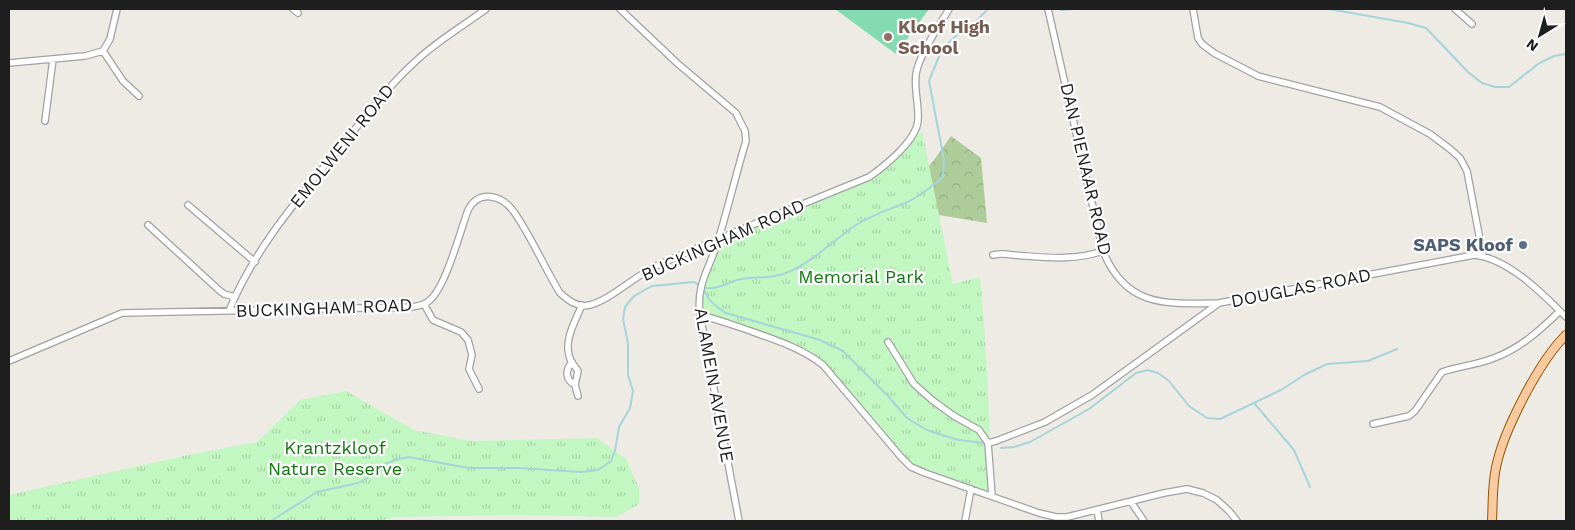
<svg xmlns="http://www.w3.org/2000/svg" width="1575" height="530" font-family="'Work Sans',sans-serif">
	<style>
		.forest { fill: url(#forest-crowns) }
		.park { fill: url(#park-tufts) }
		.pitch { fill: #84dbb1 }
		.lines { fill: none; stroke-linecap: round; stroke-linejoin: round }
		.stream { stroke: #a6d4db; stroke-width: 2 }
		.minor-casing { stroke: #a2a2a2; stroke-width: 8 }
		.major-casing { stroke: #925605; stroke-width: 10 }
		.minor { stroke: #fff; stroke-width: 5.5 }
		.major { stroke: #f9c99f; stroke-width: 8 }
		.education-dot { fill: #8d6e63; stroke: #fff; stroke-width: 2 }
		.service-dot { fill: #5c6f8a; stroke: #fff; stroke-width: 2 }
		.labels { text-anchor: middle; stroke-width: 4.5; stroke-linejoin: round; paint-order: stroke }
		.education-label { font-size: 18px; font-weight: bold; fill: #785e54; stroke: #fff; text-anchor: start }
		.street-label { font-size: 18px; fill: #1e1e1e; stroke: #fff }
		.service-label { font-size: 18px; font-weight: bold; fill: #4e5e75; stroke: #fff; text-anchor: end }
		.park-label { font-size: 18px; fill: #10780f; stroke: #fff }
	</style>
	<defs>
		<pattern id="forest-crowns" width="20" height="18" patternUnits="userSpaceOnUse" patternTransform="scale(1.25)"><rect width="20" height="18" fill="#aecc9a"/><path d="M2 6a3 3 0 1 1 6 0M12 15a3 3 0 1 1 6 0" fill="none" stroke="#95af84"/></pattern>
		<pattern id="park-tufts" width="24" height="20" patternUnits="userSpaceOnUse" patternTransform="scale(1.25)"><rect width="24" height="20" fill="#c3f7c2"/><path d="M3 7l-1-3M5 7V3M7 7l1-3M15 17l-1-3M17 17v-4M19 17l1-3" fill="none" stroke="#a7d3a6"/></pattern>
	</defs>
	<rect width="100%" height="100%" fill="#eeeae4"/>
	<path class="forest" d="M951,136L981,158L987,223L933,214L897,202L934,160Z"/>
	<path class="park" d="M922,131L953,284L980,277C987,349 990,421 991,493L915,467L815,354L709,315L702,310L699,305L720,242L879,174Z
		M346,391L414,430L472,441L597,438L626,459L639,488V504L617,517L512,515L396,517L380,521H9V495L188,455L257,442L300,400Z"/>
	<path class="pitch" d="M835,9H929L896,54Z"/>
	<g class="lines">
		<path class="stream" d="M1329,9L1408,23L1426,28L1468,72L1482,83L1495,87H1509L1538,64L1554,56L1566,54
			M1061,10L1074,9
			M702,288C706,292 706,295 709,299C713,305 720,309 726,313L820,340L843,351L889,397L907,418L927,430L942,435L959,440L983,443
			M704,288C718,290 728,282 741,279C752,277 764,278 775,276C804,271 832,241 856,225C871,215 888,210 905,203C919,197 931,187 943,177L944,160L929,81L942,49L959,33L972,25L988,9
			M1254,403L1294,450L1310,487
			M1001,448L1014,447L1030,442L1089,409L1136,373L1148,370L1158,373L1169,381L1189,406L1207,418L1220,419L1281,390L1304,375L1327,364L1368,361L1397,349
			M271,521L317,492L358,483L374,474L385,464L395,460L408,457L469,468H518L581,472L598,470L611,461L615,451L619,427L630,408L633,391L628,375V343L623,319L625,307L634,296L652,286L694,282L700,286"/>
		<g class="minor-casing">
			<path id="minor" d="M293,9L298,13
				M620,9L677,63L736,113L745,131L746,141C736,174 728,208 718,241C709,270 696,284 700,315L739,521
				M1048,9L1103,251C1126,308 1166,304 1219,303
				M1193,9L1198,38L1202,44L1214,53L1258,76L1380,107L1391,113L1430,134L1450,149L1460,158L1467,171L1483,256
				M1455,9L1472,24
				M103,51L123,81L139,96
				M9,63L85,56L103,51L110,39L117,9
				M45,121L53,59
				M188,205L255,262
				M148,225L220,291L224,294L235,297
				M993,255C1005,252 1013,256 1025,256C1052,258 1076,260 1103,251
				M424,304L433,320L461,332L468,340L472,355L469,369L479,389
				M229,311C254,248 303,193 345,141C368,114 389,85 416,61C437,41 463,26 486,9
				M700,315C716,319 730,324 745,329C772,339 800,347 823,365L901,457L911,467L925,473L1039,513L1056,517H1067L1164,493L1187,489L1203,493L1217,500L1229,511L1237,521
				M888,342L914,384L932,400L954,416L979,430L988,443
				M9,361L122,313L412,307C418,306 425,305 430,300C446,286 460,232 468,210C479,189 502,195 514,212C531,236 544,267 560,293C569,301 578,308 590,305C610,300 635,276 656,266C726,235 798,206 869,177C885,166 917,140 918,120C919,105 914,89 916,74C919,55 939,26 949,9
				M572,362C565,371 565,379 575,385
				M578,396L575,385L578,371C576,367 573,365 571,361C562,342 575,322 582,305
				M1373,424L1409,416L1415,411L1442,372C1459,366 1477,365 1494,358C1521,348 1540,330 1560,311
				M992,496L988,443L996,441L1045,422L1092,395L1219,303L1474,255C1508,258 1543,294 1566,317
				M1131,502L1144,521
				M1097,510L1099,521
				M965,521L971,489"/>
		</g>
		<g class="major-casing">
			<path id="major" d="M1492,521C1493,502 1492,482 1497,463C1505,428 1540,360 1566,335"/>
		</g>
		<use href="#minor" class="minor"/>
		<use href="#major" class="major"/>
	</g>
	<circle class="education-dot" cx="888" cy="37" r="5"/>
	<circle class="service-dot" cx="1523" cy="245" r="5"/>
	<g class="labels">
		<g class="education-label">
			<text x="898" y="33">Kloof High<tspan x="898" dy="21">School</tspan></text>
		</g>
		<g class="street-label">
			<text transform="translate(342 146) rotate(-51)" y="6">EMOLWENI ROAD</text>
			<text transform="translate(1086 169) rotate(77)" y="6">DAN PIENAAR ROAD</text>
			<text transform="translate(723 240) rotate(-24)" y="6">BUCKINGHAM ROAD</text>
			<text transform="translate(1301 288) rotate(-11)" y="6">DOUGLAS ROAD</text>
			<text transform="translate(324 308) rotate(-2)" y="6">BUCKINGHAM ROAD</text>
			<text transform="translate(714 385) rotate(80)" y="6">ALAMEIN AVENUE</text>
		</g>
		<g class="service-label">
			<text x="1513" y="251">SAPS Kloof</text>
		</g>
		<g class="park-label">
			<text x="861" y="283">Memorial Park</text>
			<text x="335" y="454">Krantzkloof<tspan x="335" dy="21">Nature Reserve</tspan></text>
		</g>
	</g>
	<rect width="1575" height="530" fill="none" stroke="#1e1e1e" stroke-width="20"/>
	<g transform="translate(1540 35) rotate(217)" stroke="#ffffff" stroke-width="4" paint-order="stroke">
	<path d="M0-4L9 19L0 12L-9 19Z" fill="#1e1e1e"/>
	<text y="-8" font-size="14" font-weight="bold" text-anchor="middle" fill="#1e1e1e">N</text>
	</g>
</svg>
